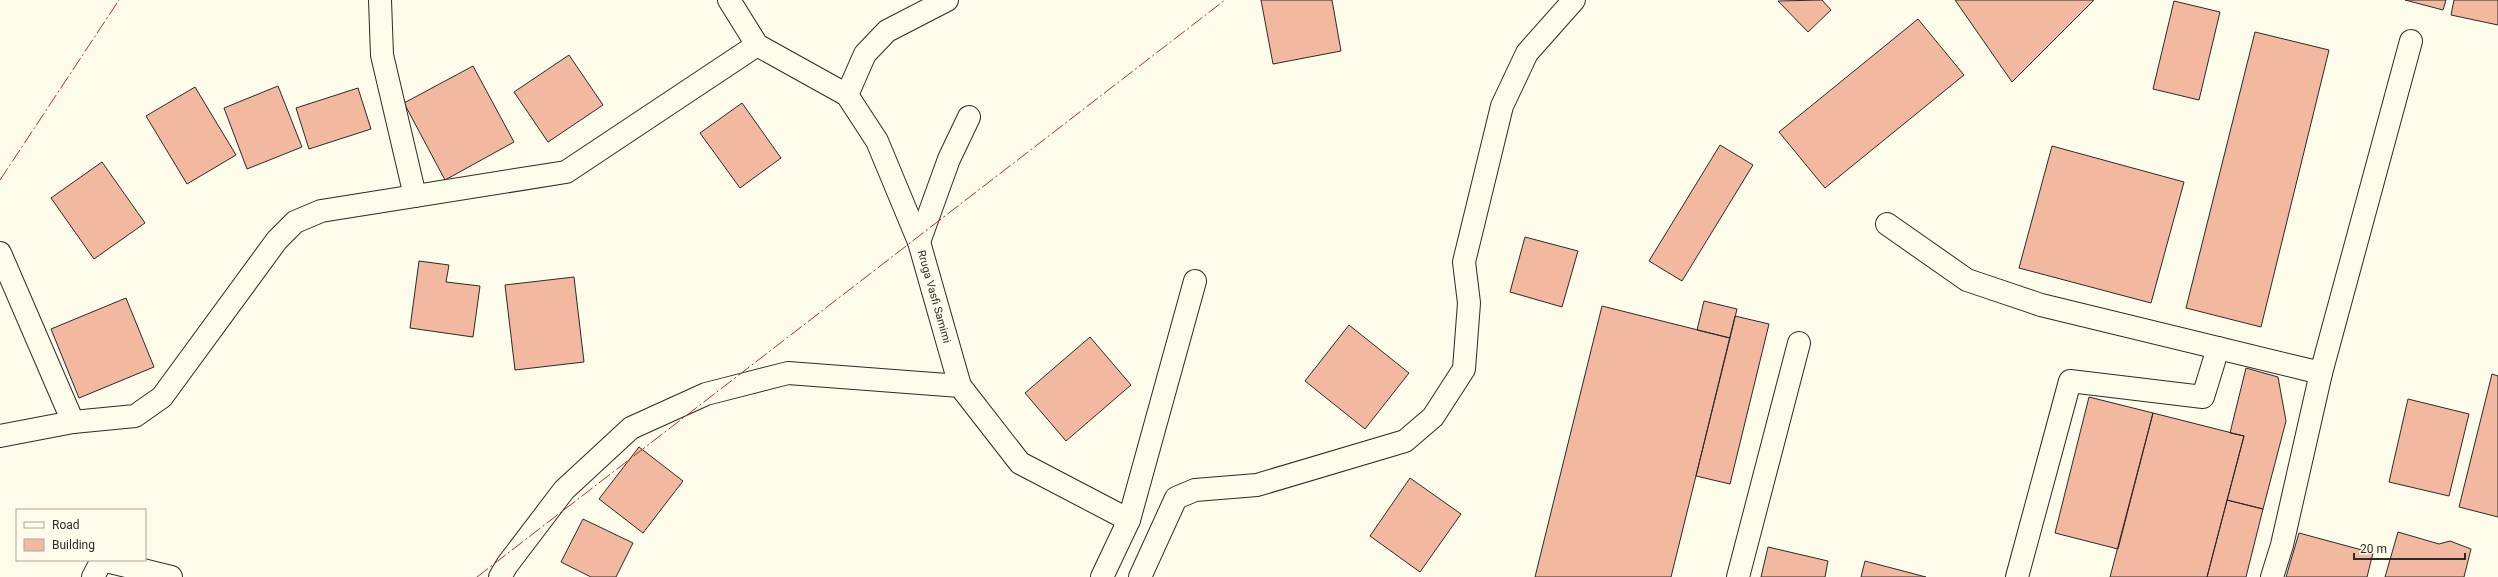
<svg xmlns="http://www.w3.org/2000/svg" width="2498" height="577" font-family="Roboto,sans-serif">
	<style>
		.building { fill: #f2b8a0; stroke: #2b2b2b }
		.lines { fill: none; stroke-linecap: round; stroke-linejoin: round }
		.minor-casing { stroke: #2b2b2b; stroke-width: 24 }
		.minor { stroke: #fdfbea; stroke-width: 22 }
		.power { stroke: #c62828; stroke-width: 1; stroke-dasharray: 14 3 2 3; stroke-linecap: butt }
		.labels { text-anchor: middle; stroke-width: 3; stroke-linejoin: round; paint-order: stroke }
		.street-label { font-size: 11px; fill: #2b2b2b; stroke: #fdfbea }
	</style>
	<rect width="100%" height="100%" fill="#fdfbea"/>
	<path class="building" d="M1261,0H1332L1341,51L1273,64Z
		M1822,0L1831,10L1808,32L1778,1Z
		M1955,0H2094L2012,82Z
		M2405,0H2446L2443,10Z
		M2454,0H2498V25L2451,15Z
		M2174,1L2220,12L2199,100L2153,89Z
		M1918,19L1964,75L1825,188L1779,132Z
		M2255,32L2329,50L2261,327L2186,308Z
		M569,55L603,105L548,142L514,92Z
		M473,66L514,142L445,180L404,103Z
		M278,86L302,147L247,169L224,108Z
		M195,87L236,155L187,184L146,116Z
		M358,88L371,129L309,149L296,108Z
		M742,103L781,158L740,188L700,133Z
		M1720,145L1753,165L1682,281L1649,261Z
		M2052,146L2184,182L2151,303L2019,268Z
		M102,162L145,223L94,259L51,198Z
		M1525,237L1578,251L1562,307L1510,292Z
		M419,261L449,265L446,282L480,286L473,337L410,328Z
		M574,277L584,362L515,370L505,285Z
		M126,298L154,367L79,398L51,329Z
		M1704,301L1737,309L1730,338L1697,330Z
		M1602,306L1730,338L1671,577H1535Z
		M1735,316L1769,324L1730,484L1696,476Z
		M1349,325L1409,373L1365,429L1305,381Z
		M1090,337L1131,385L1066,441L1025,393Z
		M2246,368L2278,377L2286,421L2263,509L2227,500L2244,436L2230,433Z
		M2492,374L2498,376V517L2459,507Z
		M2089,397L2153,413L2118,549L2055,533Z
		M2408,399L2469,414L2449,496L2389,482Z
		M2153,413L2244,436L2207,577H2110Z
		M639,447L683,481L643,533L599,499Z
		M1410,478L1461,514L1420,572L1370,536Z
		M2227,500L2263,509L2246,577H2207Z
		M583,519L633,543L616,577H591L561,562Z
		M2398,532L2439,544L2450,541L2471,549L2464,577H2385Z
		M2299,533L2373,553L2367,577H2286Z
		M1768,547L1828,561L1825,577H1761Z
		M1865,561L1926,577H1861Z"/>
	<g class="lines">
		<g class="minor-casing">
			<g id="minor">
				<path d="M380,0L382,55L415,196"/>
				<path id="s1" d="M729,0L757,45L847,95L877,141L919,242L960,386L1020,463L1129,520"/>
				<path d="M847,95L865,54L887,31L947,0"/>
				<path d="M1887,224L1967,280L2041,305L2321,373L2282,545L2272,577"/>
				<path d="M919,242L949,159L969,117"/>
				<path d="M0,253L73,422"/>
				<path d="M2321,373L2411,41"/>
				<path d="M0,436L73,422L135,416L162,397L277,240L295,222L321,211L566,172L757,45"/>
				<path d="M93,577L102,560L171,577"/>
				<path d="M500,577L507,565L564,490L631,428L706,394L788,373L960,386"/>
				<path d="M1102,577L1129,520L1195,281"/>
				<path d="M1140,577L1176,498L1195,490L1257,485L1405,441L1433,417L1464,369L1469,303L1464,262L1502,106L1527,53L1574,0"/>
				<path d="M1738,577L1799,343"/>
				<path d="M2017,577L2070,381L2203,397L2218,348"/>
			</g>
		</g>
		<use href="#minor" class="minor"/>
		<path class="power" d="M0,180L119,0
			M477,577L1225,0"/>
	</g>
	<g class="labels">
		<g class="street-label">
			<text dy="4" stroke="none"><textPath href="#s1" startOffset="377">Rruga Vasfi Samimi</textPath></text>
		</g>
	</g>
	<rect x="16" y="509" width="130" height="52" fill="#fdfbea" stroke="#a9a89e"/>
	<rect x="24" y="522" width="20" height="6" fill="#fdfbea" stroke="#a9a89e"/>
	<text x="52" y="529" font-size="12" fill="#2b2b2b">Road</text>
	<rect x="24" y="539" width="20" height="12" fill="#f2b8a0" stroke="#a9a89e"/>
	<text x="52" y="549" font-size="12" fill="#2b2b2b">Building</text>
	<path d="M2354 553v6h111v-6" fill="none" stroke="#2b2b2b" stroke-width="2"/>
	<text x="2360" y="553" font-size="12" fill="#2b2b2b" stroke="#fdfbea" stroke-width="3" paint-order="stroke">20 m</text>
</svg>
